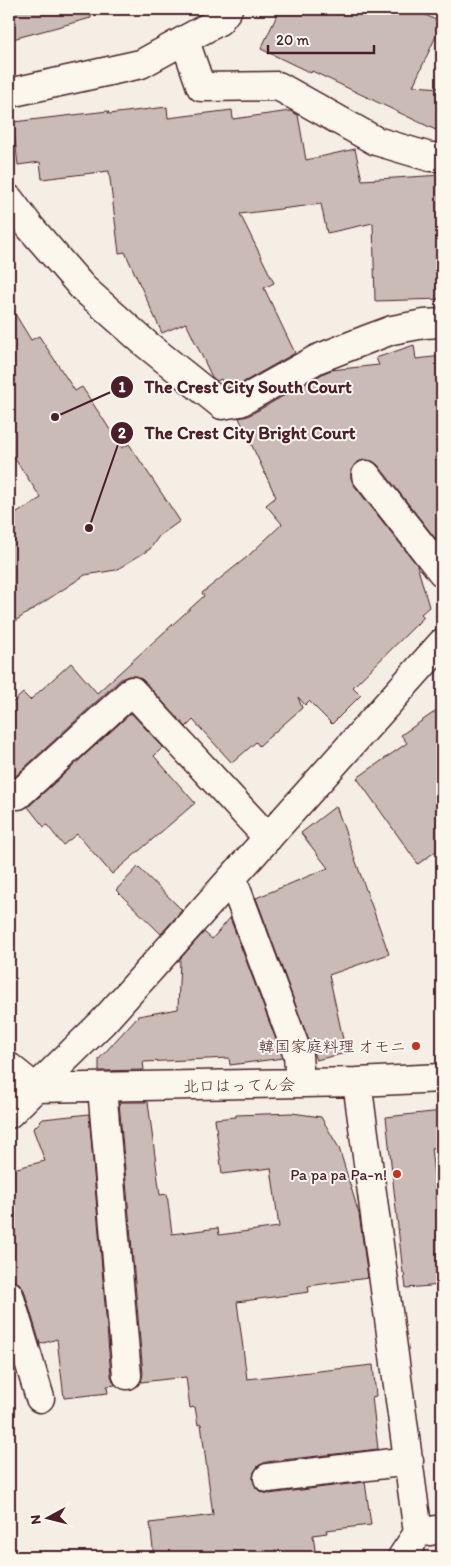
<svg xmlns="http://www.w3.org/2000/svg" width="451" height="1566" font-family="Itim,'Klee One',sans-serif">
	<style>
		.building { fill: #cabbb6; stroke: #4a1f2b }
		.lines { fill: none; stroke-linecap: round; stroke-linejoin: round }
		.minor-casing { stroke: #4a1f2b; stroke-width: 31 }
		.minor { stroke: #fbf7ec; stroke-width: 28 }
		.poi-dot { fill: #c8321e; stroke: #fbf7ec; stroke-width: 2 }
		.labels { text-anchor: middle; stroke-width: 4; stroke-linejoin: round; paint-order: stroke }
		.poi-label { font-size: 16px; fill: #4a1f2b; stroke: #fbf7ec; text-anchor: end }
		.street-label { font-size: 16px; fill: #4a1f2b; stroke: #fbf7ec }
		.leader { fill: none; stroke: #4a1f2b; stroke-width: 2 }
		.callout-dot { fill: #4a1f2b; stroke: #fbf7ec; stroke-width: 2 }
		.mark-label { font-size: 15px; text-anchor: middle; font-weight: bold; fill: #fff }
		.callout-label { font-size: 18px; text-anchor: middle; font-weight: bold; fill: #4a1f2b; stroke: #fbf7ec; stroke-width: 4; stroke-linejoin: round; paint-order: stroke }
	</style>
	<rect width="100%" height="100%" fill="#f4eee4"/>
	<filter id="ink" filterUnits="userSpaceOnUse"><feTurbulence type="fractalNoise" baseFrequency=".02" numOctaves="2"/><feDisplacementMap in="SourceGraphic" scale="10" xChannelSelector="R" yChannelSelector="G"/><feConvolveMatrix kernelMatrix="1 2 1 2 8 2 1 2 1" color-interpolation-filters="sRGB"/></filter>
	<g filter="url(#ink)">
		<path class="building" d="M9,9H90L91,18L9,40Z
			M280,9H413L442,23L413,86L442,88V133L312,71L311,73L261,49Z
			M167,107L168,118L232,110L233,119L290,111L298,115L306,160L355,149L362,180L442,175V299L375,301L373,223L327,233L321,204L240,214L274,283L264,288L295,353L235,387L226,388L221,379L217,381L212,377L186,323L162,333L125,252L119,253L109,171L42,179L40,162L18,165L13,122L108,111L109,114Z
			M9,304L31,340L39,336L75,391L82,387L122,448L129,444L180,521L159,536L150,549L116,570L85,575L9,625V518L41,498L9,450Z
			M414,345L416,359L442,356V547L378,465L372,461L364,460L356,463L351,470V477L353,484L417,565L429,607L421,614L424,617L353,687L361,695L332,724L309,701L305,705L298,697L302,708L259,746L256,742L232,763L193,720L186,727L143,680L136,676H128L121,679L9,782V706L23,693L30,700L71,663L97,693L204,596L202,593L247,557L282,524L266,505L276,497L239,418L248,416L324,373L331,370L379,365L376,358Z
			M442,707V847L418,864L357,778L407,743L401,735Z
			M131,713L163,747L154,756L195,803L112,874L77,834L63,845L47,825L44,827L28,807Z
			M336,806L389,954L329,975L346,1053L316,1060L256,898L328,868L301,833Z
			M138,867L182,910L161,934L116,890Z
			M230,918L283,1058L230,1065L229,1058L143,1062L144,1070L99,1071V1059L138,1016L178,1009L180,959L204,932L212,939Z
			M119,1102H148L160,1195L167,1194L172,1234L218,1228L219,1235L279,1227L271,1168L222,1174L215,1119L236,1117V1115L292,1113L321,1117L339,1148L359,1214L368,1278L308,1286L309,1292L237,1302L247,1379L373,1365L376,1396L372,1397L378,1449L266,1462L258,1466L254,1472L253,1480L256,1488L261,1492L269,1494L365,1482L371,1525L326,1530L327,1533L313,1535L316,1557H154L150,1523L213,1515L201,1424L198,1425L195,1407L190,1408L186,1377L141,1382L143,1374Z
			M442,1111V1147L431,1148L442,1247V1285L406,1288L404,1273H403L386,1117Z
			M89,1114L111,1376L115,1385L107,1386L108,1393L64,1398L57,1339L40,1344L24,1290L19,1283L9,1280V1170L45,1161L33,1129L43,1119Z"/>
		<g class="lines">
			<g class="minor-casing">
				<path id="minor" d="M185,41L201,87L278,86L376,141L430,157H442
					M9,93L141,64L219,21L228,9
					M9,199L30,227L83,288L146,344L222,405L240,402L317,359L368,339L392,330L424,324L442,323
					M366,475L442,572
					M18,795L132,691L268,838
					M232,878L298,1055L300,1083
					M9,1067L35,1088L357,1082L442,1078
					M357,1082L418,1533L402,1557
					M102,1088L127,1375
					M9,1114L103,1022L442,643
					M9,1295L40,1398
					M268,1478L409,1461
					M418,1533L442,1529"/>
			</g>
			<use href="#minor" class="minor"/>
		</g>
	</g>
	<g class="poi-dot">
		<circle cx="416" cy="1046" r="5"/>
		<circle cx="397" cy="1174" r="5"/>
	</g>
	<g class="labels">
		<g class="poi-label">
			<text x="406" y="1052">韓国家庭料理 オモニ</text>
			<text x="387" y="1180">Pa pa pa Pa-n!</text>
		</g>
		<g class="street-label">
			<text transform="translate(239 1085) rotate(-1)" y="6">北口はってん会</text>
		</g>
	</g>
	<path class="leader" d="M55 417L122 387M89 528L122 433"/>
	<g class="callout-dot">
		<circle cx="55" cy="417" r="5"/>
		<circle cx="89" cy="528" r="5"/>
		<circle cx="122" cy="387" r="12"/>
		<circle cx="122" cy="433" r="12"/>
	</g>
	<g class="mark-label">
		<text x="122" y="392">1</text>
		<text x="122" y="438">2</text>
	</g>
	<g class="callout-label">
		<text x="248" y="393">The Crest City South Court</text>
		<text x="250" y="439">The Crest City Bright Court</text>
	</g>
	<rect width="451" height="1566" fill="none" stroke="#fbf7ec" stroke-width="30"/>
	<rect x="15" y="15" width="421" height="1536" fill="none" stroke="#4a1f2b" stroke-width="2" filter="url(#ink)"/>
	<g transform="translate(48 1518) rotate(263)" stroke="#fbf7ec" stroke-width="4" paint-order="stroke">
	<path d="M0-4L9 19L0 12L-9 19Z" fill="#4a1f2b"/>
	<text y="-8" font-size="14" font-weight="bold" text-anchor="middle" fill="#4a1f2b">N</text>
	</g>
	<path d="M268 45v8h106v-8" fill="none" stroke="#4a1f2b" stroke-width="2.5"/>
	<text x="276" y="45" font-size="15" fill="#4a1f2b" stroke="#fbf7ec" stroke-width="4" paint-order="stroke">20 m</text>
</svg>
